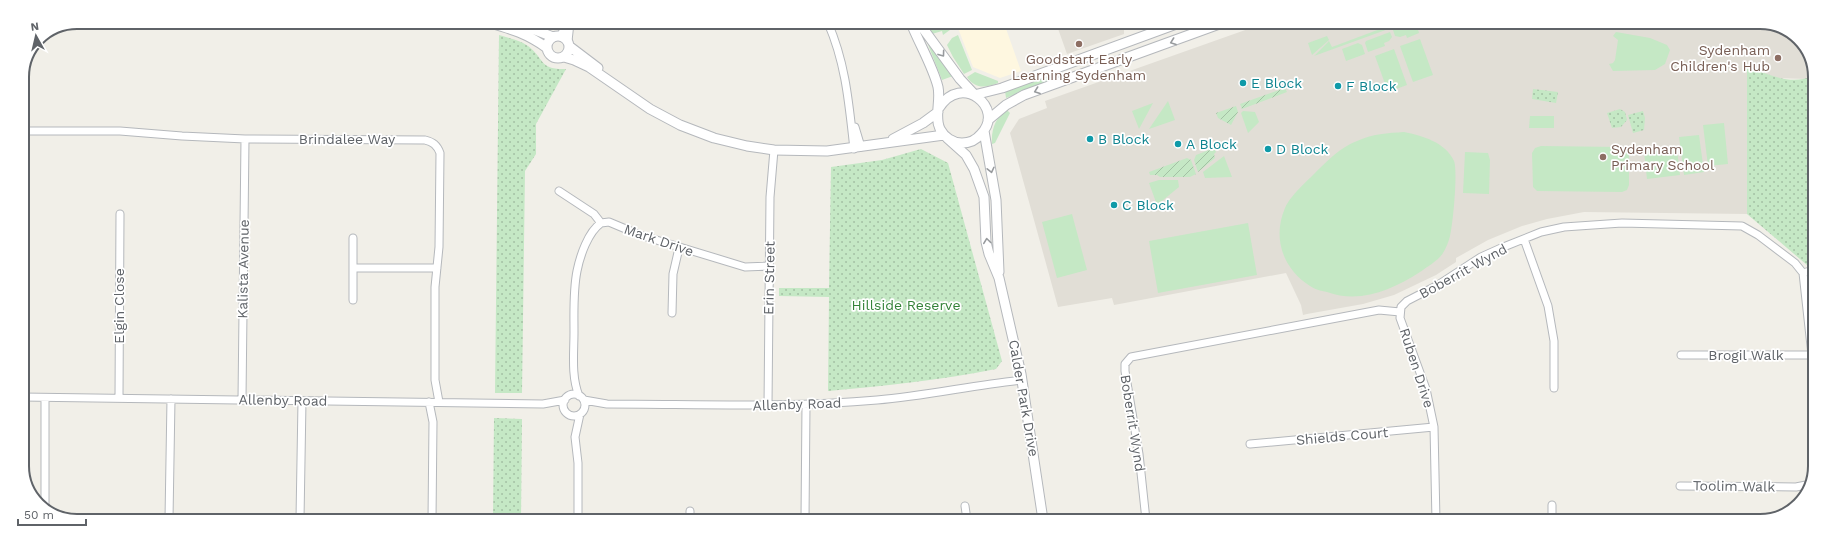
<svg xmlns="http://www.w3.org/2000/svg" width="1837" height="543" font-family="'Work Sans',sans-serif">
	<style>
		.commercial { fill: #fef7e0 }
		.education { fill: #e1ded6 }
		.grass { fill: #c5e8c5 }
		.park { fill: url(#park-dots) }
		.garden { fill: url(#garden-furrows) }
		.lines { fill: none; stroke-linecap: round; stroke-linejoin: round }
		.minor-casing { stroke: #b5b8bc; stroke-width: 9 }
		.tertiary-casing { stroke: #b5b8bc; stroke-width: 11 }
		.minor { stroke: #fff; stroke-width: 7 }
		.tertiary { stroke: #fff; stroke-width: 9 }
		.oneway { stroke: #979a9d }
		.education-dot { fill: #8d6e63; stroke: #fff; stroke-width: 1.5 }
		.culture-dot { fill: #0f9aa8; stroke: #fff; stroke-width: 1.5 }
		.labels { text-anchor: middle; stroke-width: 3.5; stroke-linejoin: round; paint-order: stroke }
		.education-label { font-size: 14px; fill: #785e54; stroke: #fff; text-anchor: end }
		.culture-label { font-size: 14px; fill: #0d838f; stroke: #fff; text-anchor: start }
		.street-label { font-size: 14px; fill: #5f6368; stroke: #fff }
		.park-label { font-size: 14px; fill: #348238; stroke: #fff }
		.rim { fill: none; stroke: #5f6368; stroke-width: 2 }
	</style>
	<defs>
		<pattern id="park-dots" width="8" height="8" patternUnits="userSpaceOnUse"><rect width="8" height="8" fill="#c5e8c5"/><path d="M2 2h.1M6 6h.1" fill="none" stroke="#a3c0a4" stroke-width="1.8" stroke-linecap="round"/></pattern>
		<pattern id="garden-furrows" width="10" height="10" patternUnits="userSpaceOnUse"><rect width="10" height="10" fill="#c5e8c5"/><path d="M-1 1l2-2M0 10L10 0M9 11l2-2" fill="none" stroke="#a3c0a4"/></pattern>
	</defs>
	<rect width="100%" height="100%" fill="#f1efe8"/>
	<path class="commercial" d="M956,23H1004L1021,71L1000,78L973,67Z"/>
	<path class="education" d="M1056,23H1124V34L1067,54Z
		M1265,23L1774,24L1801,41L1813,68L1812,76L1806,79L1776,78L1747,66V214L1584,212L1547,219L1522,226L1488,240L1456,258V262L1436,275L1394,295L1363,304L1307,314L1303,315L1301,305L1286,273L1114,305L1112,298L1058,307L1010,133L1019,119L1047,108L1045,101Z"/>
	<path class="grass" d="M924,23H953L954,27L943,35L942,31L932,34Z
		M1396,23H1405L1314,56L1329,41L1332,47Z
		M1412,23H1416L1419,33L1407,38L1406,35L1400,37L1395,36L1393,30Z
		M1390,32L1392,37L1389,41L1384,43L1385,46L1368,52L1365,43L1366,41Z
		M1616,32L1650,38L1667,45L1670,50L1665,64L1655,70L1613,71L1609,64L1613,63L1615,60L1618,40L1613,36Z
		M958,35L972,70L964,74L953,57L947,45L952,38Z
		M1327,36L1329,40L1312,55L1308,43Z
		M925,37L953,76L942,80Z
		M1420,39L1433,75L1413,82L1400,46Z
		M1358,43L1362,45L1365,54L1346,61L1342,49Z
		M1394,49L1407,85L1388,92L1375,56Z
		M975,72L998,81V83C985,88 975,89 967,77Z
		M1048,75L1050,81L1006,98L1005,91Z
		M1168,101L1175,120L1149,129Z
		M1153,103L1139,129L1132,111Z
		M1007,110L1010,113L995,143L992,144C991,128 996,117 1007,110Z
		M1243,111L1255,112L1259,122L1248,133L1241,113Z
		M1530,116H1554V128H1529Z
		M1724,123L1728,164L1708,166L1703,125Z
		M1404,132C1423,136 1445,142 1454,161C1458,170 1453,225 1450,236C1449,241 1446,248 1443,253C1439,260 1427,267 1420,272C1392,290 1360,304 1327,292C1321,291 1314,289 1310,286C1283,269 1272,238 1285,208C1290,196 1307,181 1316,172C1328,160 1341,147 1357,141C1372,134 1388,133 1404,132Z
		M1699,135L1704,172L1684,175L1679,137Z
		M1541,146L1621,147L1626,148L1629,153V185L1627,190L1622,192L1537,191L1533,187L1532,153L1535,148Z
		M1677,149L1680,175L1647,179L1644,152Z
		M1465,152L1488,153L1490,160L1489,194L1463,193Z
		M1224,156L1232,177L1205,178L1203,172Z
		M1159,180H1178L1179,187L1157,205L1149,183Z
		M1072,214L1087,270L1057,278L1042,222Z
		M1248,223L1257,275L1158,293L1149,241Z"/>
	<path class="park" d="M499,35C508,38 520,40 528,46C545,59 539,70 566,69L536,124V154L525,171L522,393H495Z
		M1747,66C1767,74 1791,86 1812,76L1813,68L1815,74L1814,264L1807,265L1747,214Z
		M1533,89L1558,92L1556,103L1532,99Z
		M1620,109L1625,112L1627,120L1621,127L1612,128L1607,113Z
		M1643,111L1645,118L1644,130L1633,133L1628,115Z
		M921,149L948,163L1002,361L996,369C940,380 885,386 828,391L829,297L779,296V288H829L831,167L882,160Z
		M494,418L522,419L521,520H493Z"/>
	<path class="garden" d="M1285,88L1287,92L1242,109L1240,104Z
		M1236,106L1238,112L1231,125L1218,118L1216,113Z
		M1214,148L1216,152L1214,154L1215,158L1198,172L1194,160L1196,155Z
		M1187,158L1191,160L1196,174L1190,177H1160L1157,175H1150L1149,172Z"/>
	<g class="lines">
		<g class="minor-casing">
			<path id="minor" d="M828,23C846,64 849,105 854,149
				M560,36L568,23
				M568,41L570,23
				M855,127L861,147
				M22,131H120L182,136L245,139L425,140C433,142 437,145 440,153L439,247L435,287V380L439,402
				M559,191L594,214L601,223L609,222L640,235L745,267L769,266
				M353,238V300
				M1524,239L1548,306L1554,341V388
				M353,268H437
				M1803,273L1814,270
				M672,313L673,274L679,248
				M1681,355H1812
				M563 405a11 11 0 1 1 22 0a11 11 0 1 1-22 0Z
				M579,396C571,376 574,353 574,332C574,312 573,291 577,271C580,256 588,232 601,223
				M22,397L543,404L565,400
				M119,398L120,214
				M242,399L245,139
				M584,400L607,404C697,404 787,408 877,400C926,396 973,385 1022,380
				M429,402L433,422L432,520
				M768,406L770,197L774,150
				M1250,444L1434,427
				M1680,486L1796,487L1806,485L1812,482
				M965,506L967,520
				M45,507V398
				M169,519L171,399
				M300,519L302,401
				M578,520V463L575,437L580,414
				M690,520V511
				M805,520L806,405
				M1146,520L1139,454L1125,371V364L1131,357L1379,310L1400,312
				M1436,521L1434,427L1426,389L1400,318L1401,307L1407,301L1438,285L1481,257L1501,248L1541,232L1564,227L1622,223L1742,226L1758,235L1795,263L1803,273L1812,355L1813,472
				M1552,521V505"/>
		</g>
		<g class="tertiary-casing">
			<path id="tertiary" d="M487,22C511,29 526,33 547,48
				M515,22L553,37
				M911,23C919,43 933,67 938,87C941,101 934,117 940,129C944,137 953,143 962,143C970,143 977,139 981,134C1006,108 961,72 939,108
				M919,23L960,79L974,94
				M547 47a11 11 0 1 1 22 0a11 11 0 1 1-22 0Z
				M569,46L598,68
				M564,57L574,60L589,67L650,109L680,125L714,138L747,146L774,150L827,151L944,135
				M974,95L1002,88L1179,23
				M988,120L1006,105L1024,95L1222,23
				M984,131L996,200L999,272
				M947,138L966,155L974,169L984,197L986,242L989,254L999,278L1021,374L1043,520
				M893,139L923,123L938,112"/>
		</g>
		<use href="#minor" class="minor"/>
		<use href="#tertiary" class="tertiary"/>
	</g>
	<defs><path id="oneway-chevron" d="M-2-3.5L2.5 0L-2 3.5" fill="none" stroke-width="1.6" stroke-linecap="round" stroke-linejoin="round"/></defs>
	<g class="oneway">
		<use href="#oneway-chevron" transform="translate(1173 42) rotate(160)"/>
		<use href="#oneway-chevron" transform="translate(942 54) rotate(54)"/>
		<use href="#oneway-chevron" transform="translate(1037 91) rotate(160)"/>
		<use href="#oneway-chevron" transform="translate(991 170) rotate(77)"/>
		<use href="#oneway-chevron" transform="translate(987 241) rotate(-98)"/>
	</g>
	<g class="education-dot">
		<circle cx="1079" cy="44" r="4"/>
		<circle cx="1778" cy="58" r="4"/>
		<circle cx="1603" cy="157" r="4"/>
	</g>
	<g class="culture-dot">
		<circle cx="1243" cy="83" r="4"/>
		<circle cx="1338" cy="86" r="4"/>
		<circle cx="1090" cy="139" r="4"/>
		<circle cx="1178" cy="144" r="4"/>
		<circle cx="1268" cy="149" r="4"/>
		<circle cx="1114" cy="205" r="4"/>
	</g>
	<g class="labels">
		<g class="education-label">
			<text x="1770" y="55">Sydenham<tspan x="1770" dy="16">Children's Hub</tspan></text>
			<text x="1079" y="64" text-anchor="middle">Goodstart Early<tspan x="1079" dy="16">Learning Sydenham</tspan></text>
			<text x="1611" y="154" text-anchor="start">Sydenham<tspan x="1611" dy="16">Primary School</tspan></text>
		</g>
		<g class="culture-label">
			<text x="1251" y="88">E Block</text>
			<text x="1346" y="91">F Block</text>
			<text x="1098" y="144">B Block</text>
			<text x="1186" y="149">A Block</text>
			<text x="1276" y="154">D Block</text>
			<text x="1122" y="210">C Block</text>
		</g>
		<g class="street-label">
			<text x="347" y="144">Brindalee Way</text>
			<text transform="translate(659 240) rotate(19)" y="5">Mark Drive</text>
			<text transform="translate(243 269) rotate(-89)" y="5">Kalista Avenue</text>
			<text transform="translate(1463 271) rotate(-29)" y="5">Boberrit Wynd</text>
			<text transform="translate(769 278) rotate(-89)" y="5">Erin Street</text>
			<text transform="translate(119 306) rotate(-90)" y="5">Elgin Close</text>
			<text x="1746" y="360">Brogil Walk</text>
			<text transform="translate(1417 368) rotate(72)" y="5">Ruben Drive</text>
			<text transform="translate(1024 398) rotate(80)" y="5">Calder Park Drive</text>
			<text transform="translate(283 400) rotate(1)" y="5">Allenby Road</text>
			<text transform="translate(797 404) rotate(-2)" y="5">Allenby Road</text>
			<text transform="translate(1133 423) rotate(81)" y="5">Boberrit Wynd</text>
			<text transform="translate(1342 436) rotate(-5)" y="5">Shields Court</text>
			<text transform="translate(1734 486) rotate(1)" y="5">Toolim Walk</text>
		</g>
		<g class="park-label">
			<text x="906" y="310">Hillside Reserve</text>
		</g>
	</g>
	<path d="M0 0H1837V543H0ZM77 29H1760A48 48 0 0 1 1808 77V466A48 48 0 0 1 1760 514H77A48 48 0 0 1 29 466V77A48 48 0 0 1 77 29Z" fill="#fff" fill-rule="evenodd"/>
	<path class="rim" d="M77 29H1760A48 48 0 0 1 1808 77V466A48 48 0 0 1 1760 514H77A48 48 0 0 1 29 466V77A48 48 0 0 1 77 29Z"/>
	<g transform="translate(36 36) rotate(352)" stroke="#ffffff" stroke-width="3" paint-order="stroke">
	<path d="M0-3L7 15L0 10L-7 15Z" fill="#5f6368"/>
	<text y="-6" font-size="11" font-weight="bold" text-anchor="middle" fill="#5f6368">N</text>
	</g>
	<path d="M18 519v6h68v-6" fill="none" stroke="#5f6368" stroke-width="2"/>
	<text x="24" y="519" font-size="12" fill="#5f6368" stroke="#ffffff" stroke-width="3" paint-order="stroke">50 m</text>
</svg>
